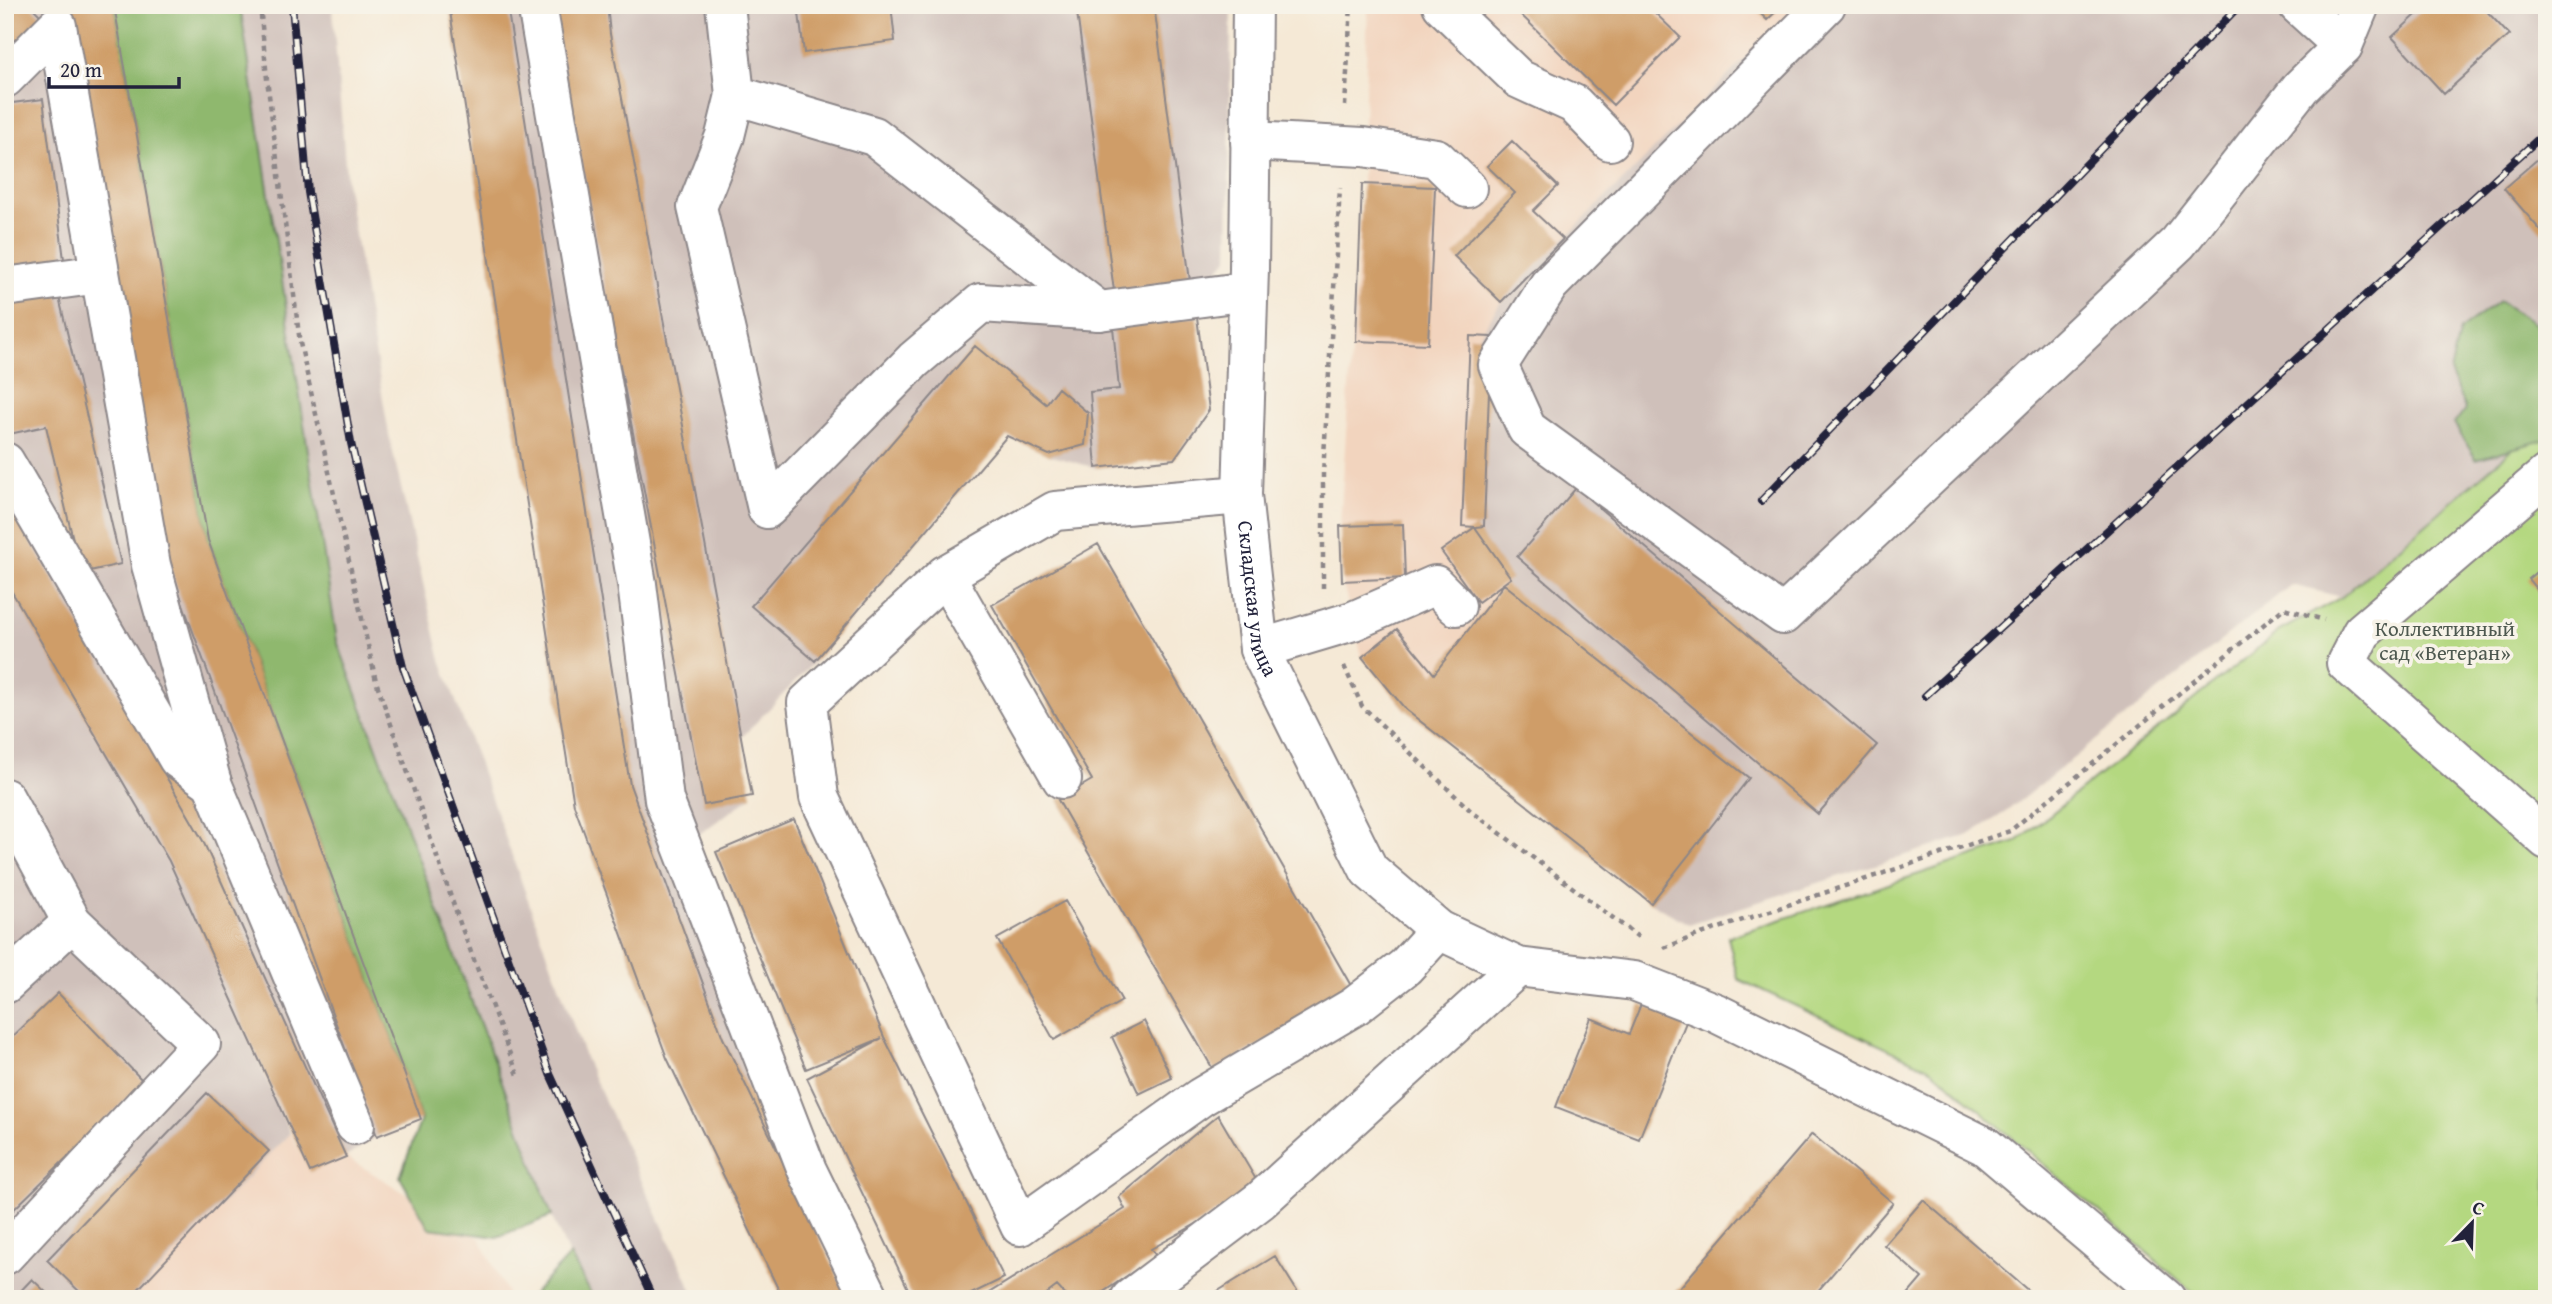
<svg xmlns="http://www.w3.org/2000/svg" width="2552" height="1304" font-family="'Gentium Book Plus',serif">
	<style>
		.built { fill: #f2d4be }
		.industrial { fill: #cfc0ba }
		.green { fill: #b4d880; stroke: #6b7d5e; stroke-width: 2 }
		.forest { fill: #8fb86e; stroke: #586d54; stroke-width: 2 }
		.building { fill: #cf9d68 }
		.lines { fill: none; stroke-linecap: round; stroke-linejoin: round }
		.minor-casing { stroke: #8c8688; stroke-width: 42 }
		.path { stroke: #8c8688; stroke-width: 4.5; stroke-dasharray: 5 5; stroke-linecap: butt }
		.minor { stroke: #fff; stroke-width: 38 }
		.rail-casing { stroke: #22223b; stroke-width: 8 }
		.rail { stroke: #f7f3e8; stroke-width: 5; stroke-dasharray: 16; stroke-linecap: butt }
		.labels { text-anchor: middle; stroke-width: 7; stroke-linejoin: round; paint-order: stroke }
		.street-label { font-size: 21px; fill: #22223b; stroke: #f7f3e8 }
		.park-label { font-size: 21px; fill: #4e5950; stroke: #f7f3e8 }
	</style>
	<rect width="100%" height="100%" fill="#f7f3e8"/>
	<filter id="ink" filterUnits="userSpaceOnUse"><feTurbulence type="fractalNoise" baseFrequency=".0143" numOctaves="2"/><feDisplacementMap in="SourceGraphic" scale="14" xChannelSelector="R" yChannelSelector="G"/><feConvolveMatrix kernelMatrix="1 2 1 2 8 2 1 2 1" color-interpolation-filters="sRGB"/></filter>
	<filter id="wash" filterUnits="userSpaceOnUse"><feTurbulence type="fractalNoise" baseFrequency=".00686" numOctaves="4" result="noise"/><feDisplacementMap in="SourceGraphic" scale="28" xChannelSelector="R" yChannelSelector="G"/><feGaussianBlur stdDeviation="1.57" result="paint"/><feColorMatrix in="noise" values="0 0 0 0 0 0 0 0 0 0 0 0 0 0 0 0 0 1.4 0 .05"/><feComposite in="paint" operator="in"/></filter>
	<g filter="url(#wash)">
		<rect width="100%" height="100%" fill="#f5e9d6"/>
		<path class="built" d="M1368,5H1798L1502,302L1479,336L1475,527L1504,584L1406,710L1362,657L1342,581L1340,526L1362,184Z
			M290,1133L310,1172L346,1157L480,1239L510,1299H132Z"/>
		<path class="industrial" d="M5,5H114L208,540L421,1119L377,1136L346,1157L310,1172L239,1017L290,1133L132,1299H5Z
			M233,5H332L347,187L389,435L440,657L586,1060L696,1299H589L497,1096L347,684L294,453Z
			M449,5H1231L1228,258L1214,274L1190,282L1209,410L1174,459L1096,468L1049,455L1007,436L815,661L741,738L752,796L695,837L818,1165L783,1299L667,1058L574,805Z
			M1799,5H2547V419L2342,597L2291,585L2007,811L1969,835L1689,924L1651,903L1749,778L1504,584L1475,527L1479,336L1501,302Z"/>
		<path class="green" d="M2547,419V1299H2201L1933,1070L1738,979L1728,937L2016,842L2279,631L2342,597Z"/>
		<path class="forest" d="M114,5H240L337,641L552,1216L497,1237L429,1228L400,1177L421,1119L208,540Z
			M2499,301L2547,332V439L2476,459L2454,424L2465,409L2450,372L2460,330Z
			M570,1255L594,1299H528Z"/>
		<g id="blocks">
			<path class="building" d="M5,5H30L42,17L5,55Z
				M71,5H114L208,540L421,1119L377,1136L164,552Z
				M449,5H507L630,785L723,1038L849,1299H783L667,1058L574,805Z
				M555,5H607L610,34L752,796L704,805L558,40Z
				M798,5H891L895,41L804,53Z
				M1076,5H1154L1190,281L1114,291Z
				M1511,5H1657L1652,10L1680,37L1613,105Z
				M1752,5H1783L1767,20Z
				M2427,5H2481L2509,35L2444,94L2392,37Z
				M43,99L65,267L5,274V104Z
				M1512,141L1558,186L1533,211L1563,239L1501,302L1454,256L1515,193L1487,166Z
				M2547,151V238L2504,188Z
				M1362,184L1435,187L1428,344L1356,341Z
				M58,293L121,564L81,573L46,426L5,435V305Z
				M1197,317L1209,410L1174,459L1096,468L1090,392L1119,389L1113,327Z
				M1470,336L1491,337L1484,526L1475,527L1511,578L1478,602L1441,551L1475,527L1462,526Z
				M975,346L1046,404L1058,388L1088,413L1085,445L1049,455L1007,436L815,661L751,606Z
				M1576,488L1877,745L1818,814L1517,557Z
				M5,496L203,841L346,1157L310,1172L169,861L5,580Z
				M1403,524L1405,578L1342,581L1340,526Z
				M1098,544L1354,991L1214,1071L1058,800L1092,780L992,605Z
				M2547,563V602L2528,579Z
				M1504,584L1749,778L1651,903L1406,710L1362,657L1397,629L1434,674Z
				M794,819L884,1037L1004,1278L961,1299H913L807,1078L882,1038L806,1069L716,852Z
				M1065,901L1122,1001L1054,1040L997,939Z
				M58,993L144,1082L5,1218V1044Z
				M1641,1004L1686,1022L1639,1139L1556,1107L1591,1018L1629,1034Z
				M1144,1021L1172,1078L1139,1094L1112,1037Z
				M207,1093L269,1151L129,1299H87L47,1260Z
				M1218,1115L1261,1188L1151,1249L1156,1256L1093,1299H1069L1057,1286L1040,1299H979L1125,1209L1119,1197Z
				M1812,1134L1893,1203L1811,1299H1670Z
				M1923,1200L2038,1299H1904L1922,1278L1884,1245Z
				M1275,1256L1302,1299H1223L1218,1291Z
				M32,1279L53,1299H13Z"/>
		</g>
	</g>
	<g filter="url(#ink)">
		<use href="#blocks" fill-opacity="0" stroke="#8c8688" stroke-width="2"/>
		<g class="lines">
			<g class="minor-casing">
				<g id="minor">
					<path d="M537,5L637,584L664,800L807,1170L870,1299"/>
					<path d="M725,5L735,95L874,136L1099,311L1248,291"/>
					<path id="s1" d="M1252,5L1249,269L1242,495L1259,649L1369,870L1439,930L1518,967L1634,981L1716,1013L1985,1146L2166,1299"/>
					<path d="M1442,5L1519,79L1574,104L1610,141"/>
					<path d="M1826,5L1549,285L1498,365L1527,429L1783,615L2178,243L2301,87L2343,46L2360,5"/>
					<path d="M2298,5L2343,46"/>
					<path d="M5,78L57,26L151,565L212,783L355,1125"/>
					<path d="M735,95L725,136L697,207L767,509L914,360L981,303L1099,311"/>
					<path d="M1250,141L1363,147L1436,158L1467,188"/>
					<path d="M5,287L100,274"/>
					<path d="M5,462L178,759L212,783"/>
					<path d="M2547,474L2362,632L2346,663L2547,840"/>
					<path d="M945,575L807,703L819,797L1020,1226L1201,1097L1355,1006L1405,967L1439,930"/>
					<path d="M1259,649L1353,621L1435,585L1456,606"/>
					<path d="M1062,779L945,575L1055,511L1242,495"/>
					<path d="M5,798L72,922"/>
					<path d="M5,984L72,922L201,1044L5,1255"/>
					<path d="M1130,1299L1261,1200L1518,967"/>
				</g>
			</g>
			<path class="path" d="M260,5L267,79L300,343L376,681L461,926L518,1075
				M1345,106L1351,5
				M1323,588V473L1340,188
				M1344,666L1362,706L1471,811L1641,939
				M1664,948L1698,935L2010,831L2284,608L2324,620"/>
			<use href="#minor" class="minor"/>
			<g class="rail-casing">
				<path id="rail" d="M292,5L308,192L351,443L403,667L550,1074L653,1299
					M1761,501L2240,5
					M1925,696L2547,131"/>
			</g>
			<use href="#rail" class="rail"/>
		</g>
	</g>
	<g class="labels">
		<g class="street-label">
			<text dy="7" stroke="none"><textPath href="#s1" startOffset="595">Складская улица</textPath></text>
		</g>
		<g class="park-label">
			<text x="2445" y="636">Коллективный<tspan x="2445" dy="24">сад «Ветеран»</tspan></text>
		</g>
	</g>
	<rect width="2552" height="1304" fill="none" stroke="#f7f3e8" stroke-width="28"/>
	<g transform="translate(2472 1223) rotate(23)" stroke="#f7f3e8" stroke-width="5" paint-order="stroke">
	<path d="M0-5L12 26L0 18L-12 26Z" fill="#22223b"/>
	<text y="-10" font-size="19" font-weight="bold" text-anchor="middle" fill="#22223b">С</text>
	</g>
	<path d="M49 77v10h130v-10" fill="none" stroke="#22223b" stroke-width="3.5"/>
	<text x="60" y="77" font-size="21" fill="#22223b" stroke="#f7f3e8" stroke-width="5" paint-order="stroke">20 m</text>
</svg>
